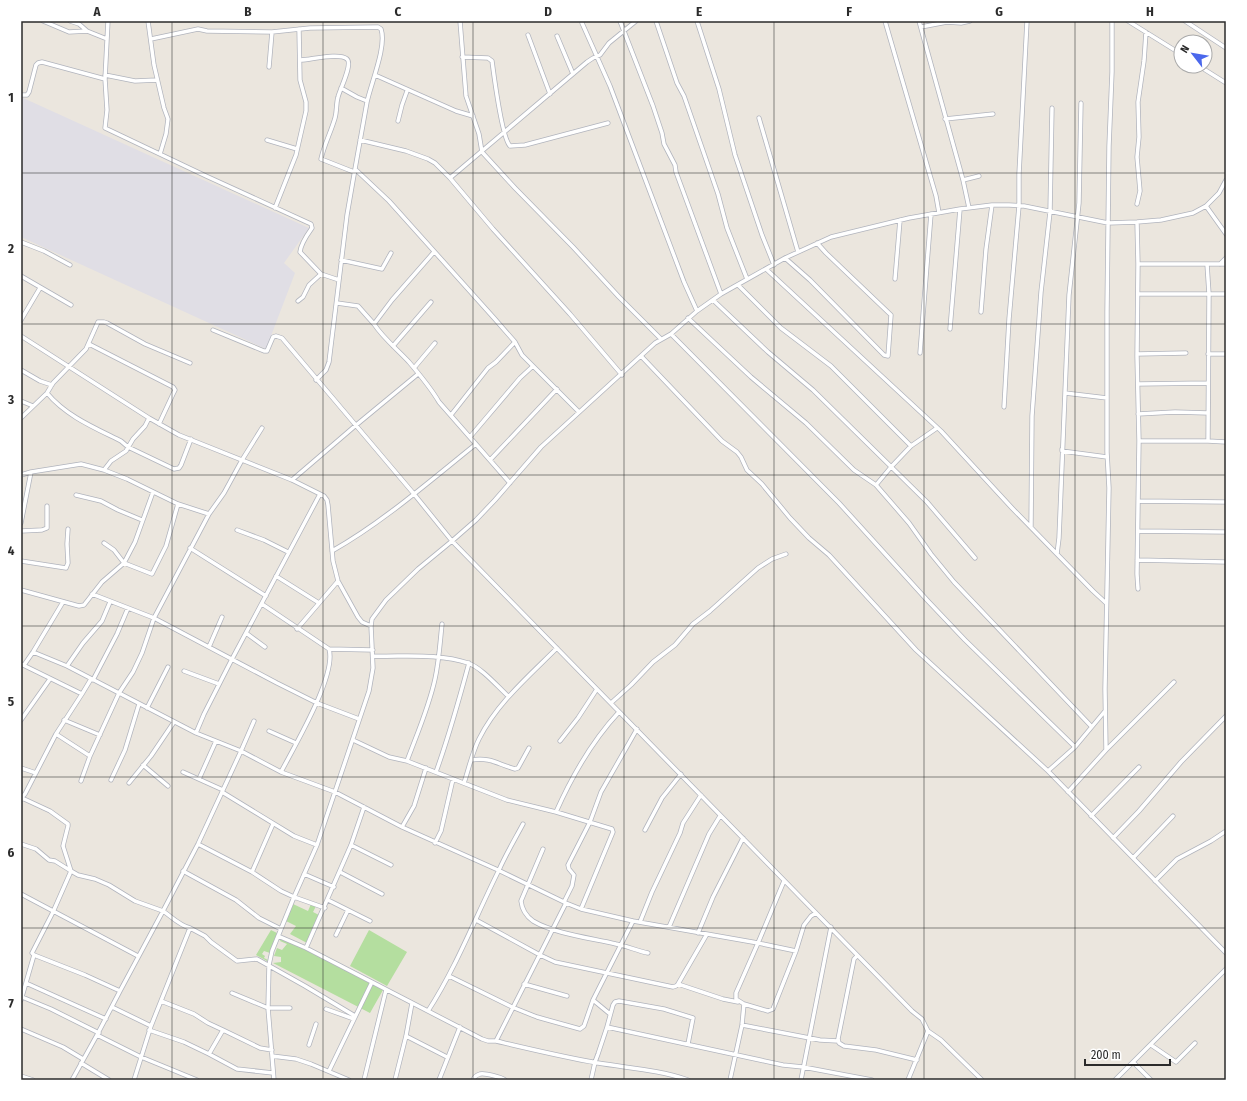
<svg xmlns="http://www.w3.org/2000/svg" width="1247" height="1101" font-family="'Fira Sans Condensed',sans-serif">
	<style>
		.industrial { fill: #e0dee5 }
		.green { fill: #b4de9f }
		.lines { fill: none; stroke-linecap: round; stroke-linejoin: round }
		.minor-casing { stroke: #b1b4bd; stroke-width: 5 }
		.minor { stroke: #fff; stroke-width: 3.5 }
		.grid { fill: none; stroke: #2b2b2b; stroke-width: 1; stroke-opacity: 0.55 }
		.neatline { fill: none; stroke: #2b2b2b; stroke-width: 1.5 }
		.grid-label { font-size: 13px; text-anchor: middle; font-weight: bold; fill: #2b2b2b }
	</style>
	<rect width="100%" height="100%" fill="#ebe6de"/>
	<path class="industrial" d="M21,97L309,228L284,263L295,273L266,349L21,237Z"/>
	<path class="green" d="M293,904L308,911L311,904L316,906L313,912L319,915L307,943L290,934L296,926L286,921Z
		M271,930L277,933L270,953L264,951L262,954L265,956L264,958L268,960L267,961L256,955Z
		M369,930L407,952L387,986L350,966Z
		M282,937L383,990L370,1013L273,963L281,962V957L274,956L277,948L282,950L287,944L280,941Z"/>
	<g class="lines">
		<g class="minor-casing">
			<path id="minor" d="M43,21L69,32L87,31
				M70,21L79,24L87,31L107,39
				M108,21L105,79L107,110L105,128L206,176L311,224L312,228C307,235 301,243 300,252L321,274L339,280
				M148,21L154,65L164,108L168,119L166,134L160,154
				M460,21L466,96L479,134L482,152L515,188L573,247L619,297L661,339
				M620,21L653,106L662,133L664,144L675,165L676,172L721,294
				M656,21L677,83L684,96L718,194L727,228L747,279
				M697,21L719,89L735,155L762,235L774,265
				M885,21L936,196L939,213
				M919,21L963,180L969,208
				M1128,21L1181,54
				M1185,21L1226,48
				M582,23L610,86L684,282L697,311
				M921,27L947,22L961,23L970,21
				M528,35L550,94
				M557,36L573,74
				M151,39L198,29L207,31L272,32L310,28L378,27L381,29C387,46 371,83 367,102C363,124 359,146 355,169L389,201L494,318L515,342L522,355L579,412
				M462,57L488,58L492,61C494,76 502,138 510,146L525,145L608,123
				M301,60C310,60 339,52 347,59C353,64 340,89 338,97C336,104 337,111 335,118C331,132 324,145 321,159L354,172
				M1199,66L1226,83
				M269,67L272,32
				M105,75L135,81L157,80
				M375,75L456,111L473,116
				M341,88L357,97L367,101
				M21,95H27L29,92L36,65L38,63L42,62L105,79
				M759,118L798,252
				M945,119L993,114
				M398,121L402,105L407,91
				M267,140L297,149
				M360,140L406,151L428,159L435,163L450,178L493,229L570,314L622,375
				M450,178L587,62L593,58L600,55L609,43L636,21
				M963,180L979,176
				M1137,204L1140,191L1137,157L1139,137L1138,102L1144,61L1146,32
				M1206,206L1226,234
				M275,208L296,155L306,111V102L300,80L299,29
				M1137,222L1138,264H1226
				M21,242L44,251L70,265
				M785,258L810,280L884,355L888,356L891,315L826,253L817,243
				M341,260L382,269L391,253
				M1138,264L1137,356L1139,441
				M1207,264L1209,294L1208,441L1226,442
				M1220,264L1226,258
				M766,269L941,431L1012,508L1093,591L1106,603
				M21,276L71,305
				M895,279L900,220
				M738,285L781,328L831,366L911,446L937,428
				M1138,294H1226
				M713,300L768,352L813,390L927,502L975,558
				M298,301L303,297L309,285L321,274
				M337,303L358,306L374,324L392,300L434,252
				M981,312L986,249L992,205
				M688,318L751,377L806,423L854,470L876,485L891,467L911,446
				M21,320L40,288
				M374,324C383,338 398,350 409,362C420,375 431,388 439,402L510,483
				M950,329L960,209
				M213,330L264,351H267L273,337L276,336L282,338L414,494L452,541L912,1011L922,1019L928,1031L908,1080
				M671,334L839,503L927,600L965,640L1075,747
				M21,336L149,418L145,426L133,439L126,451L111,461L104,470L81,464L31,472
				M89,344L173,387L175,390L173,394L159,424
				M393,346L431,302
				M920,353L931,214
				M1137,354L1186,353
				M1208,354H1226
				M641,356L722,441L737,452L741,457L747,470L762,484L790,518L809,538L829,555L916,650L1048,771L1226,953
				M414,368L435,343
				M21,370L40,381L52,385
				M316,380L326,370L329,362L347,215L355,169
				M1138,384L1208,383
				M47,393C66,416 95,428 121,441L128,447L174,469L179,468L181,465L191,439
				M1065,393L1107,398
				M21,401L33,406
				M1004,407L1009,319L1019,206V174L1027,21
				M1138,414L1175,412L1208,413
				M451,415L488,368L496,362L515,342
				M21,418L47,393L53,383L86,349L98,322H104L107,323L145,344L190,363
				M149,418L179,435L292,480L324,496L327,500L328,505L333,561L338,581L358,617L362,622L371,626
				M470,437L520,378L533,366
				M1062,449V451L1107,457
				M490,460L557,389
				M104,470L127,479L178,504L209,514
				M21,475L31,472L21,523
				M292,480L355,426L418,374
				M876,485L909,523L931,554L954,582L1091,726
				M76,495L101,501L118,510L142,520
				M1138,501L1226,502
				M1031,527L1032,416L1041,292L1050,212L1052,108
				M237,530L264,540L288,552
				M21,531L42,530L47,528V506
				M1138,531L1226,532
				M104,543L114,550L124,563L152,574L166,546L178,504
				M190,548L266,596
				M332,551C382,523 431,480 476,444
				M1057,554L1059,538L1069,295L1079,203L1081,103
				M1137,560L1226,562
				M21,561L66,568L68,563L67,544L68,529
				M276,576L319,603
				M1138,589L1137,574L1139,441H1208
				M21,590L79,606L84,605L102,582L124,563L135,542L153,492
				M92,594L154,618L277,683L317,703L359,719
				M262,604L329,649L373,650
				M297,629L338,581
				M246,633L265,647
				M209,647L222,617
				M33,652L67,666L196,733L241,751L254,721
				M373,656C403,657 439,653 468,663C482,668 497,686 508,696
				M21,664L82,694L91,679
				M24,665L33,652L63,602
				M67,666L83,643L102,621L110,602
				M184,671L219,684
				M93,680L117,634L128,608
				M611,703L631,685L653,662L675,645L693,624L710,611L758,568L772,559L786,554
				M147,708L168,667
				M21,720L50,679
				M64,720L100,735
				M269,731L296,743
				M196,733L204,714L232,659L320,494
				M56,734L90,756
				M353,740L389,757L407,761L507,800L556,812L612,829L613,832L581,909
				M560,741L578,718L597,689
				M1106,750L1174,682
				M471,760C491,757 497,764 515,769L518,768L529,748
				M407,761C417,734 429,707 435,679C439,661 440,643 442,624
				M143,765L168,786
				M21,768L36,773
				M1048,771L1075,747L1105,711
				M183,772L223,790
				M281,772C294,747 337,675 329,649
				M436,772C449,736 459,700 469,663
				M199,779L216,741
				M111,780L125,750L139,704
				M81,781L90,756L119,693L133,672L142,653L154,618L209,514L224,493L242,460L262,428
				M129,783L151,756L174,722
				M464,783C469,768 472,753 479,739C497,703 529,676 557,648
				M222,792L294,836L317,845
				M1068,792L1106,750L1105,689L1109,488L1107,452V311L1109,146L1112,72V21
				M21,798L25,794L56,734L82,694
				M22,799V798L50,811L68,824V826L63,846L71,871
				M556,812C572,776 592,741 619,712
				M1091,816L1139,767
				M402,827L414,806L426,768
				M645,830L662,798L681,774
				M1113,838L1139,811L1181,762L1226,716
				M435,843L441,831L453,779
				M21,844L36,849L49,860L55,861L71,871
				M198,844L252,872L281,891L294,897L325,908
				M351,845L391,865
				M543,849L521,901C522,910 526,916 533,921C555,934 591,938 616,944C627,946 637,951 648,953
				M1133,858L1173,816
				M183,871L236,900L259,918L281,929
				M252,872L273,824
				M340,872L382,894
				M304,874L334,887
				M1155,881L1177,859L1211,841L1226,831
				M21,894L138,956
				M328,900L370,921
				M564,902L572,886L574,875L569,869L568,865L590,822L601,792L637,729
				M476,920L540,955L555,962L673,987L676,986L678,984L707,934
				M640,922L652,892L680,833L683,823L701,795
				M669,927L709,834L720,816
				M190,928L205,936L211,942L237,961L257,959L305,986L355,1016
				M698,933L713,897L743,838
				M336,935L348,910
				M278,936L306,948L482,1039L488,1041H496L566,903
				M306,948L351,845L364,807
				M34,955L85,975L120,991L97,1035L72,1080
				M857,956L854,959L838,1039L839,1043L844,1046L876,1050L917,1060
				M449,976L512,1007L537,1017L580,1029L584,1026L593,1000L633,921L758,943L784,881
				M26,983L106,1019
				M524,984L567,996
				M678,984L723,999L738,1002
				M120,991L163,911C172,917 179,925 190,928L151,1026L134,1080
				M232,993L268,1008H290
				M22,997L51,1009L99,1033
				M21,1000L34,955L32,953L53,912L71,871L78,875L95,879L109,885L135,901L163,911L198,844L241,751L281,772L335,792L402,827L498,870L566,903L581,909L633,921
				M593,1000L610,1014
				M161,1001L194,1014L208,1023L223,1030
				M744,1004L768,1011L773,1009L796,951L804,925L811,916L816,913
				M112,1007L151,1026
				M326,1009L354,1019
				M428,1011C457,966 475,918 499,870C506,854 515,839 523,824
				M742,1025L820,1040L838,1041
				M21,1029L63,1047L83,1059
				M149,1030L184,1042L209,1054L223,1030L260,1048L272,1050
				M928,1031L941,1040L982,1080
				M97,1035L141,1057L197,1080
				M406,1036L447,1057
				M496,1041C530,1049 563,1057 598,1063C628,1068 660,1070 688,1080
				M688,1044L693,1018L664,1009L619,1001L615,1002L613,1005L607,1027L783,1065L803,1067L872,1080
				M309,1045L316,1024
				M1151,1045L1176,1062L1195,1043
				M209,1054L237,1069L273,1073
				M272,1056L296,1059L311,1064L349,1080
				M1133,1062L1151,1080
				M81,1063L109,1080
				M329,1071L372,982
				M21,1076L33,1080
				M274,1080L268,1008L269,965L272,951L294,897L317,845L369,691L373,668L371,626L372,619L386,600L418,569L452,541L476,520L495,500L541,447L655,343L671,334L697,311L721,294L785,258L831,237L909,218L960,209L992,205H1009L1024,206L1108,223L1137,222L1161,220L1193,213L1206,206L1219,193L1226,180
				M364,1080L386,990
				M395,1080L406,1036L412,1003
				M439,1080L460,1027
				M473,1080C474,1077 477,1075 480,1074C485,1073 501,1077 505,1080
				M591,1080L595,1062L598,1054L607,1027
				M730,1080L742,1025L744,1004L736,999V993L758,943L796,951
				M801,1080L831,927
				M1115,1080L1226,969"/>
		</g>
		<use href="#minor" class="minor"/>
	</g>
	<path class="grid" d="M172,21V1080M323,21V1080M473,21V1080M624,21V1080M774,21V1080M924,21V1080M1075,21V1080M21,173H1226M21,324H1226M21,475H1226M21,626H1226M21,777H1226M21,928H1226"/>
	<rect width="1247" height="1101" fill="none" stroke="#ffffff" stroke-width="44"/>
	<g transform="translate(1193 54) rotate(301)"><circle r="19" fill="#ffffff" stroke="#aaaaaa"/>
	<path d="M0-3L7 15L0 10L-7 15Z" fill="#4b68ec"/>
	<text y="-6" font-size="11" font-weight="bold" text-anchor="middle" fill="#2b2b2b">N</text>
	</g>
	<path d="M1085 1059v6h85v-6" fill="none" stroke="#2b2b2b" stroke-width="2"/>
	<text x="1091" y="1059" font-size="12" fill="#2b2b2b" stroke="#ffffff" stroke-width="3" paint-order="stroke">200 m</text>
	<rect x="22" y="22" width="1203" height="1057" class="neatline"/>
	<g class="grid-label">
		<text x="97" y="16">A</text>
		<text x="248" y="16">B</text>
		<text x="398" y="16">C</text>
		<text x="548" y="16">D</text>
		<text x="699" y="16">E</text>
		<text x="849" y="16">F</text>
		<text x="999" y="16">G</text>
		<text x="1150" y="16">H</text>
		<text x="11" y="102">1</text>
		<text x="11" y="253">2</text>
		<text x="11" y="404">3</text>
		<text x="11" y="555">4</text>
		<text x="11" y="706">5</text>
		<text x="11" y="857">6</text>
		<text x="11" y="1008">7</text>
	</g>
</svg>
